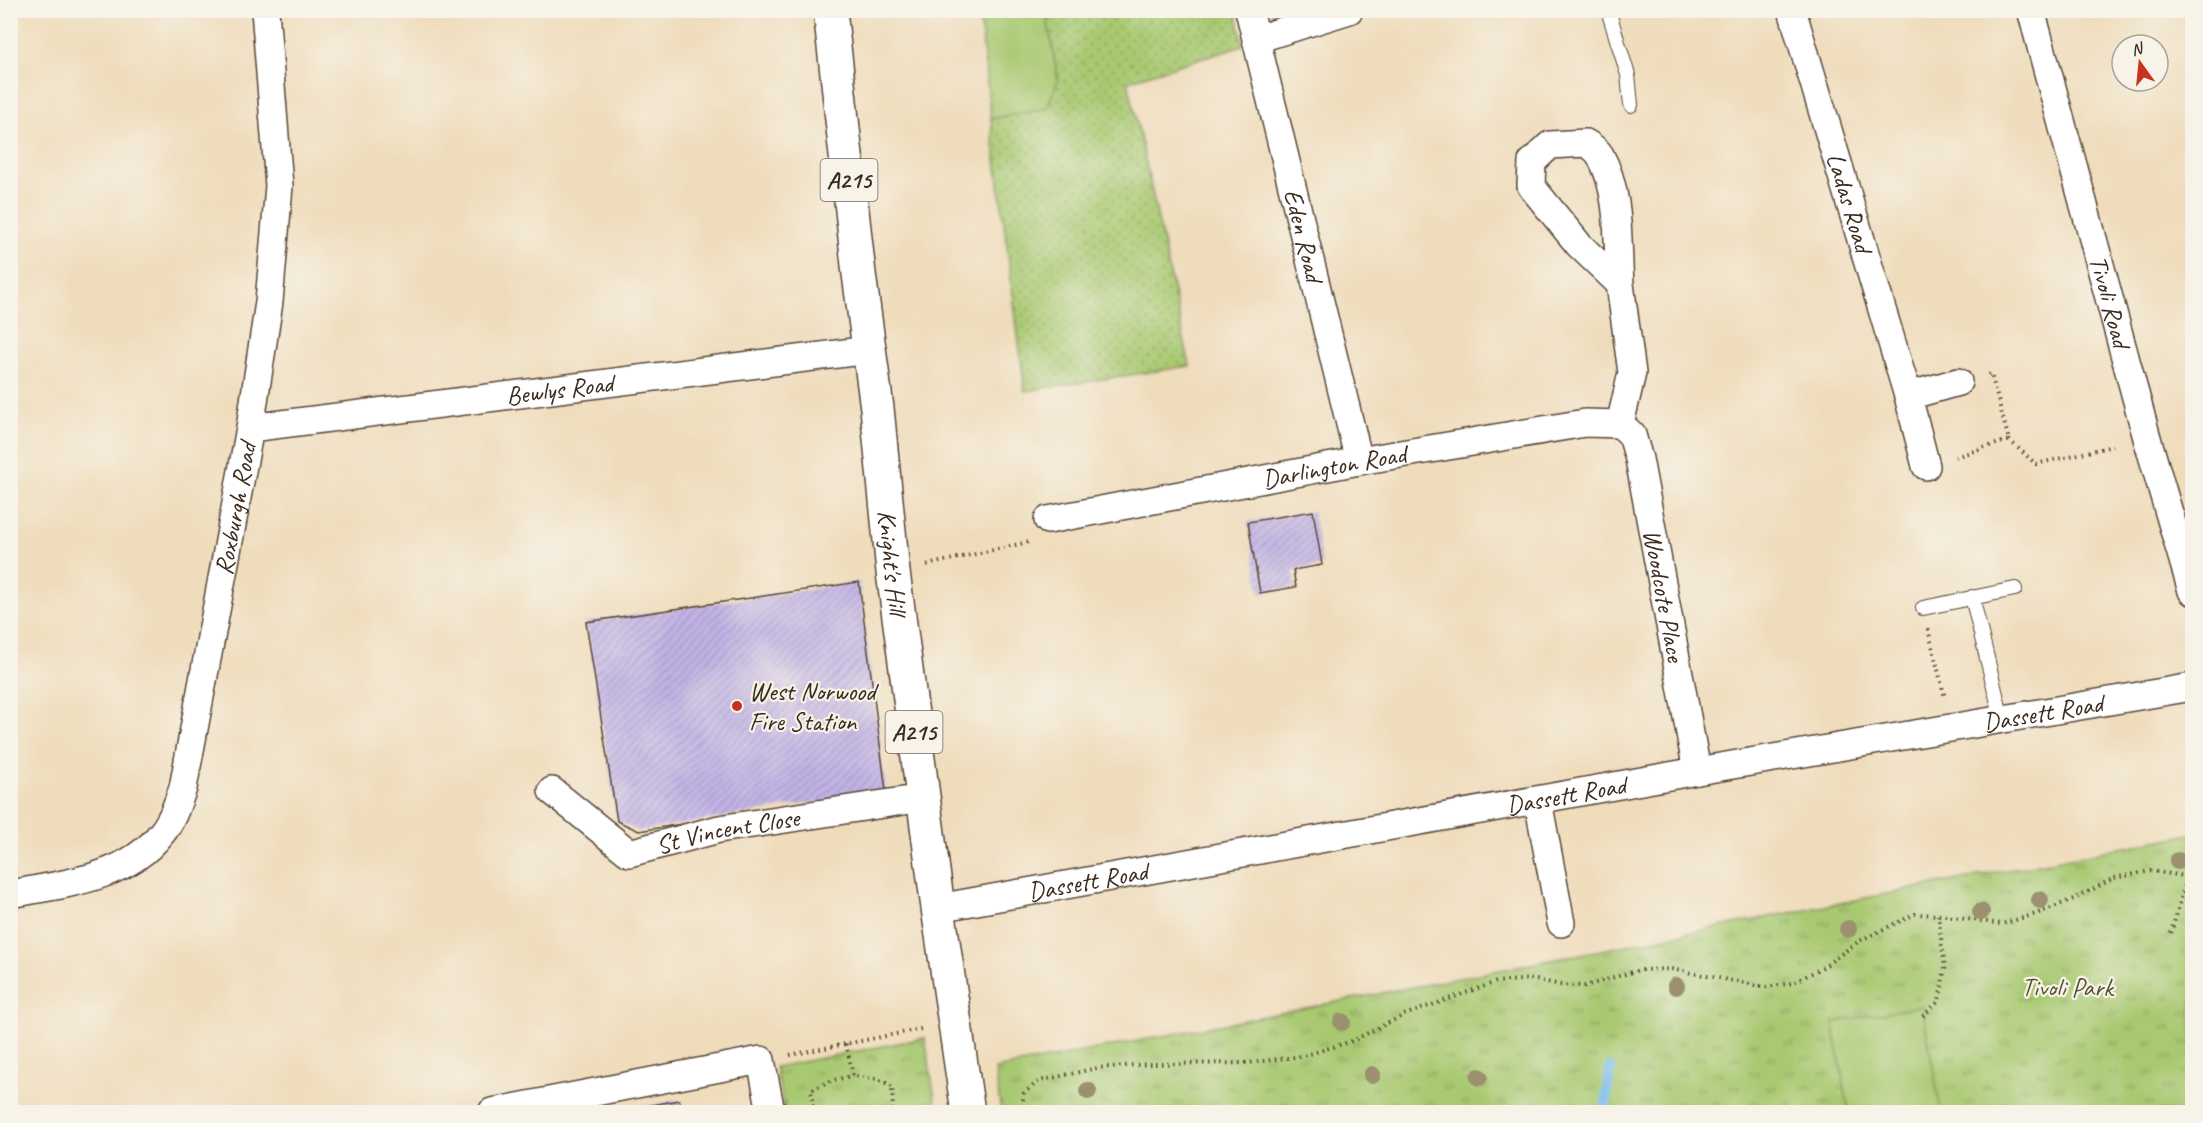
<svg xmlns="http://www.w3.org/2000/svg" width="2203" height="1123" font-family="Caveat,sans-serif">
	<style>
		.grass { fill: url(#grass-dots); stroke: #727a48; stroke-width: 1.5 }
		.park { fill: url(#park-tufts); stroke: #727a48; stroke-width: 1.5 }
		.pitch { fill: #a8c971; stroke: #727a48; stroke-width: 1.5 }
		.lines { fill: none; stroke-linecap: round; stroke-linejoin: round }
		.stream { stroke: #7abbef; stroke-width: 10 }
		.building { fill: url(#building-hatch) }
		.lane-casing { stroke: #564536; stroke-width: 16 }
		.street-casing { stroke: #564536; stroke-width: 30 }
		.primary-casing { stroke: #564536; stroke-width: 36 }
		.path { stroke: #564536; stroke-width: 4; stroke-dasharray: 1.5 4.5; stroke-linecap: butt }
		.lane { stroke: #fff; stroke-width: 14 }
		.street { stroke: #fff; stroke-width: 27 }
		.primary { stroke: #fff; stroke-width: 33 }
		.tree { fill: #9b9070 }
		.poi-dot { fill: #c8321e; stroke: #f7f3e8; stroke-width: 2 }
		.labels { text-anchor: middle; stroke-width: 4.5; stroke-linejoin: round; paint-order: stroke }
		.shield { fill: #f7f3e8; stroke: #73665b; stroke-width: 1.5 }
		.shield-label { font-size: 24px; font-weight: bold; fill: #3b2a1e }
		.street-label { font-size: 26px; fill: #3b2a1e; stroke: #f7f3e8 }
		.poi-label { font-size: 26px; fill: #3b2a1e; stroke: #f7f3e8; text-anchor: start }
		.park-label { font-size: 26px; fill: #565233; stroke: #f7f3e8 }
	</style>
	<defs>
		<pattern id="grass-dots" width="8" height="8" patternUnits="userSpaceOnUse" patternTransform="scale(1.5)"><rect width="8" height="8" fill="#a8c971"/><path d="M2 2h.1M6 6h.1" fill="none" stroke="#8aa35c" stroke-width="1.8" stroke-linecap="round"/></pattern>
		<pattern id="park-tufts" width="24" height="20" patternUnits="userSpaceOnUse" patternTransform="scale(1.5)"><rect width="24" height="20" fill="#a8c971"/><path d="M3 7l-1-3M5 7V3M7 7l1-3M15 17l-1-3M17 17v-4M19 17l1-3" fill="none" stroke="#8aa35c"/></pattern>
		<pattern id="building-hatch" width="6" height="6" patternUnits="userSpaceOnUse" patternTransform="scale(1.5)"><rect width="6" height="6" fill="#c2b4e7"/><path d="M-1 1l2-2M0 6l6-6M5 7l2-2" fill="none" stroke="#9f93bb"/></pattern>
	</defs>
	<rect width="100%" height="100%" fill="#f7f3e8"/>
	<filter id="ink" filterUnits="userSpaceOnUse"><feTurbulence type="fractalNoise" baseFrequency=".0167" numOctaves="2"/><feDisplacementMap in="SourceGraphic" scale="12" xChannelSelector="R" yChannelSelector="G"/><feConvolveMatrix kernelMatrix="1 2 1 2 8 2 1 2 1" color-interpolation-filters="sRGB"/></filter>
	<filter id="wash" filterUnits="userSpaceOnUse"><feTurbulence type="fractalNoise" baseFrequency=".008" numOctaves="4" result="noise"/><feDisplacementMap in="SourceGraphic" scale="24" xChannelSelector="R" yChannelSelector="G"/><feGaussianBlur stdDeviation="1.35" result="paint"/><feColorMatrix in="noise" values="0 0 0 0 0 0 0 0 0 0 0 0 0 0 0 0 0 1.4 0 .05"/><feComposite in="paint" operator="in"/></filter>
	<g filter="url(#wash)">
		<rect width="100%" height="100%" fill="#efdcbb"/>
		<path class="grass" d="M1046,11H1236L1243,45L1128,81L1190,366L1025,391L991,119L1047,108L1058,80Z"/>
		<path class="park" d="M2192,834V1112H1001L995,1069Z
			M925,1038L937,1112H785L775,1067Z"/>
		<path class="pitch" d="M979,11H1046L1058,80L1047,108L991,119Z
			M1922,1006L1941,1112H1849L1833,1022Z"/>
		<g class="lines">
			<path class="stream" d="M1605,1112L1610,1067"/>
		</g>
		<g id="blocks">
			<path class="building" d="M1313,511L1322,565L1293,570L1296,587L1260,593L1248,522Z
				M859,582L886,791L639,831L617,821L586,622Z
				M679,1100L681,1112H619V1111Z"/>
		</g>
	</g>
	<g filter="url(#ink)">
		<use href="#blocks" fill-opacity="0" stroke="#564536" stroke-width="1.5"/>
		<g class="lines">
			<g class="lane-casing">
				<path id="lane" d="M1608,10L1628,75L1631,105
					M1972,597L2002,719
					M1923,608L2015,589"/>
			</g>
			<g class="street-casing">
				<g id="street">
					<path id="s1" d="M1249,10L1359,461"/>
					<path id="s2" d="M1792,10L1908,396L1926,466"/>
					<path id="s3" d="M2031,10L2147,438L2192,591"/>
					<path d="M1257,39L1349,10"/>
					<path d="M1620,284C1617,242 1621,193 1600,155C1597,150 1591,146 1586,143L1550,145L1532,162L1531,186L1579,245L1620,284L1632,373L1620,424"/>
					<path d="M1908,396L1958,382"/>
					<path id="s4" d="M1620,424L1632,435L1639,459L1697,771"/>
					<path id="s5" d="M250,428L869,350"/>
					<path id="s6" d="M1048,520L1359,461L1585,423L1620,424"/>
					<path id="s7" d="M552,791L629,853L719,829L923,798"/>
					<path d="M1538,801L1561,923"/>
					<path id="s8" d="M10,894C63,884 126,879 161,834C172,821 177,805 183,788L250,428L269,302L279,186L265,10"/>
					<path id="s9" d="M938,908L1697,771L2192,687"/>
					<path d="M492,1112L761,1060L771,1112"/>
				</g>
			</g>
			<g class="primary-casing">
				<g id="primary">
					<path id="s10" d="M830,10L859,274L877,408L893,572L938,908L968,1112"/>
				</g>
			</g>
			<path class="path" d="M2009,440L2036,464L2117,445
				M1955,457L2009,440L1991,374L1985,376
				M927,565L1028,542
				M1928,629L1945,698
				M2171,933L2188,875
				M1923,1016L1939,1001L1945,968L1938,915
				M846,1044L853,1076L878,1079L892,1086L893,1112
				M790,1055L921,1029
				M813,1112L811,1090L833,1080L853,1076
				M1021,1112L1024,1093L1039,1081L1097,1068L1148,1064L1248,1063L1303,1056L1352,1041L1404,1015L1496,982L1532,979L1561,985L1585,986L1639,970L1671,969L1766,987L1793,983L1825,966L1859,941L1915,914L1938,915L2002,924L2036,914L2076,898L2114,878L2150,871L2192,877"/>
			<use href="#lane" class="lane"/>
			<use href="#street" class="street"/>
			<use href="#primary" class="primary"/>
		</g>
		<g class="tree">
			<circle cx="2178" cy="861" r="9"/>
			<circle cx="2040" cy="900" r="9"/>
			<circle cx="1981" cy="912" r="9"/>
			<circle cx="1848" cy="929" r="9"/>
			<circle cx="1676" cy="986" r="9"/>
			<circle cx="1342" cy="1022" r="9"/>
			<circle cx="1372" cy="1075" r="9"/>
			<circle cx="1479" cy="1077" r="9"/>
			<circle cx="1088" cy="1091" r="9"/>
		</g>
	</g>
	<circle class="poi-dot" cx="737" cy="706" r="6"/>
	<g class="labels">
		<g class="shield">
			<rect x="820.5" y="159" width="57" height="42" rx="4.5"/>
			<rect x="885.5" y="711" width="57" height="42" rx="4.5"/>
		</g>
		<g class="shield-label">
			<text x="849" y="188">A215</text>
			<text x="914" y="740">A215</text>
		</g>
		<g class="street-label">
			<text dy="9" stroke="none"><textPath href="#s2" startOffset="201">Ladas Road</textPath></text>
			<text dy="9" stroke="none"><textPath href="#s1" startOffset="232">Eden Road</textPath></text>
			<text dy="9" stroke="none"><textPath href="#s3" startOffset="302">Tivoli Road</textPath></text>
			<text dy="9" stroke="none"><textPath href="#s5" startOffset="312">Bewlys Road</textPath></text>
			<text dy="9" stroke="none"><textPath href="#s6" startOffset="291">Darlington Road</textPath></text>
			<text dy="9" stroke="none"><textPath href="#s8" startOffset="502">Roxburgh Road</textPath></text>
			<text dy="9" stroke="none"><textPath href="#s10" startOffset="556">Knight's Hill</textPath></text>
			<text dy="9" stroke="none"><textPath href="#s4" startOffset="180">Woodcote Place</textPath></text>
			<text dy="9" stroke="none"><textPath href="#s9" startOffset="1122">Dassett Road</textPath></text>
			<text dy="9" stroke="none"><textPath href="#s9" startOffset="638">Dassett Road</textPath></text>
			<text dy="9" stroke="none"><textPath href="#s7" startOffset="200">St Vincent Close</textPath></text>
			<text dy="9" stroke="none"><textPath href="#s9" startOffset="152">Dassett Road</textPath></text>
		</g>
		<g class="poi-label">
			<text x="749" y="700">West Norwood<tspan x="749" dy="30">Fire Station</tspan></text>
		</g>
		<g class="park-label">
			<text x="2067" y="996">Tivoli Park</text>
		</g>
	</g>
	<rect width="2203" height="1123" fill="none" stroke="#f7f3e8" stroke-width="36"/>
	<g transform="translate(2140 63) rotate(345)"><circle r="28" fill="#f7f3e8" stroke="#aca397" stroke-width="1.5"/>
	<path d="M0-4.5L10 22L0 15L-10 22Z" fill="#c8321e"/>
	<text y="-9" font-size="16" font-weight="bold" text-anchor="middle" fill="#3b2a1e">N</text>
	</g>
</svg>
